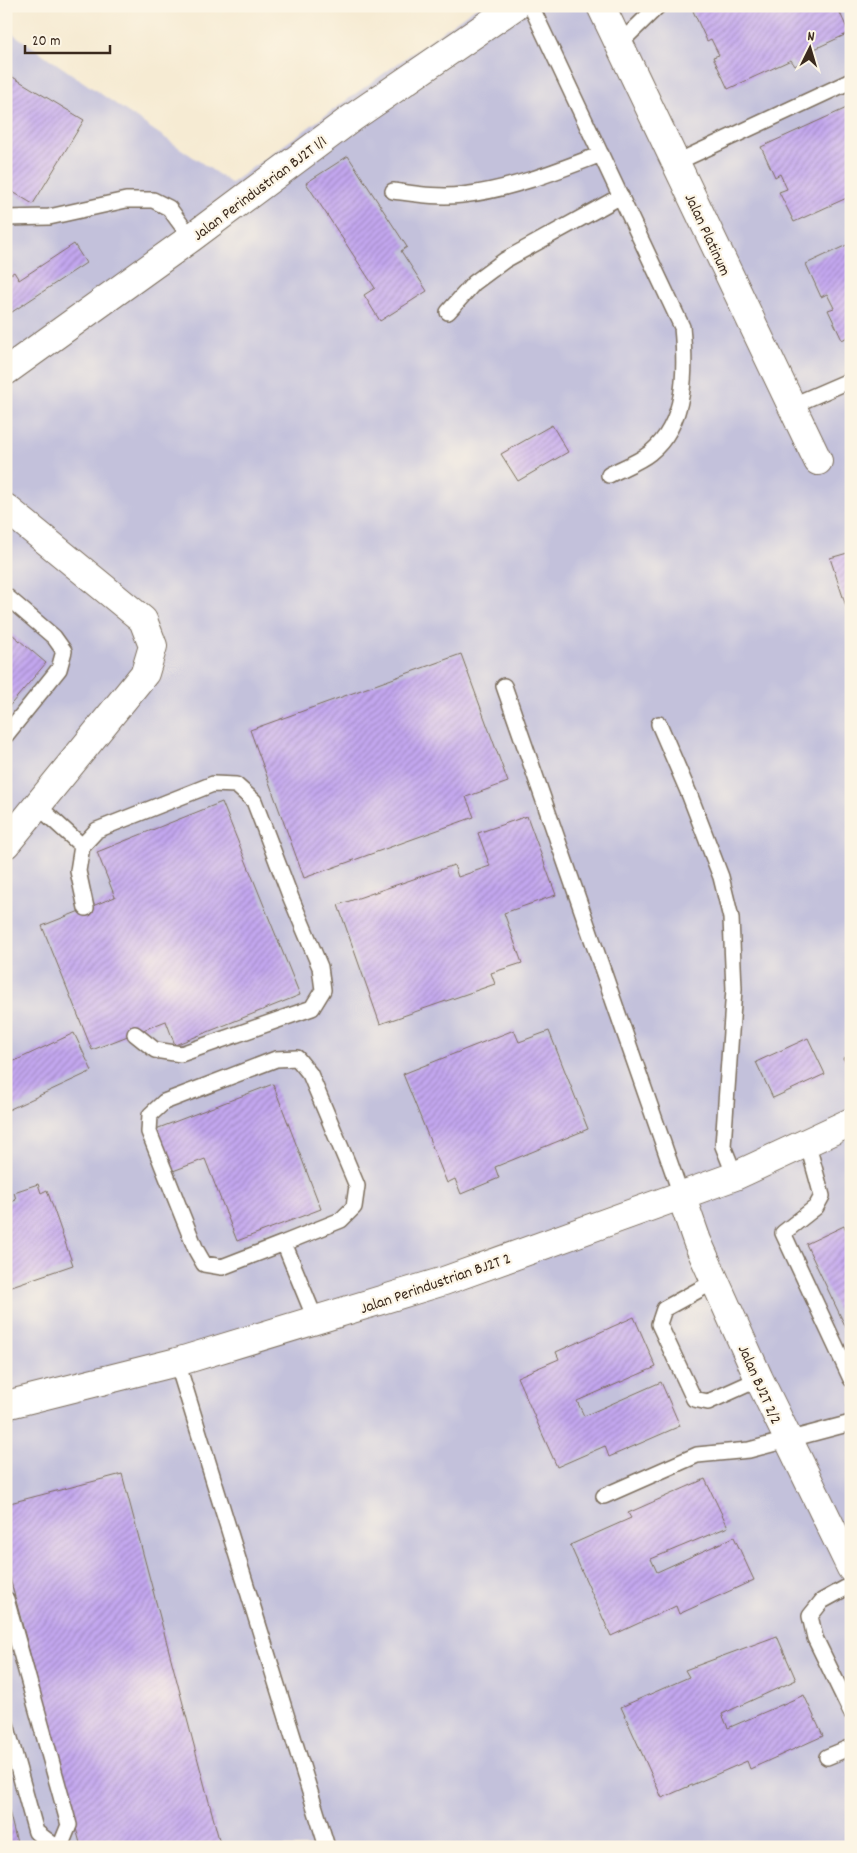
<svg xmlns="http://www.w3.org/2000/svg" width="857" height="1853" font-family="Dekko,sans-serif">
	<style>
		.industrial { fill: #c3c1db }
		.building { fill: url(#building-hatch) }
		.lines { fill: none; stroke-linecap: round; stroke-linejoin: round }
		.service-casing { stroke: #7c6e5d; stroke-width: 18 }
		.minor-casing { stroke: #7c6e5d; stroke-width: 30 }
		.service { stroke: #fff; stroke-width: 15 }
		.minor { stroke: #fff; stroke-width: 28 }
		.labels { text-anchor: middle; stroke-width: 4.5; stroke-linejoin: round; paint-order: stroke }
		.street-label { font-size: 16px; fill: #3b2a1e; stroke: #fcf5e5 }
	</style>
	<defs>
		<pattern id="building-hatch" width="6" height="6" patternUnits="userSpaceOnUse" patternTransform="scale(1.25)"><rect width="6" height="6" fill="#c3a7ef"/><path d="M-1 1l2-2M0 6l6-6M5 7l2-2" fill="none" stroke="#a088c1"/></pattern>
	</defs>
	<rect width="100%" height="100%" fill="#fcf5e5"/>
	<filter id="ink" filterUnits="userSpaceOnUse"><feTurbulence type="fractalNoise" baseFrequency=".02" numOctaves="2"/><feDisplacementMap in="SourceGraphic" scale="10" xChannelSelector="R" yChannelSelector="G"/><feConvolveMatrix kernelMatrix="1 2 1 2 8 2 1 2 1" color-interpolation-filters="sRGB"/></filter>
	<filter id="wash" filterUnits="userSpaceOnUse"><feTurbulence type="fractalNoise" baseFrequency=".0096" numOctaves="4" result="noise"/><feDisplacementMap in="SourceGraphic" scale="20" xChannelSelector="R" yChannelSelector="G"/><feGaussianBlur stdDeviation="1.12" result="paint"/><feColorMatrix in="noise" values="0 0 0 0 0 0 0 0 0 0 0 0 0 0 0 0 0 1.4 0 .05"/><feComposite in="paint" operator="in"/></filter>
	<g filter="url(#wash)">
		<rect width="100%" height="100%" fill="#f6ebd3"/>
		<path class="industrial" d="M478,6H851V1847H6V29L231,183Z"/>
		<g id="blocks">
			<path class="building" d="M700,6H837L849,33L806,53L808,59L795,66L791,60L728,89L713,57L719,55L711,39L707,41L693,11Z
				M6,73L84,120L33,204L6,188Z
				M851,106V196L794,222L779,192L787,189L780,174L775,177L761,147Z
				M348,156L407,247L401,251L427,291L380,321L364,295L375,288L306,183Z
				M851,243V335L842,340L828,310L834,308L827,294L821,297L806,264Z
				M74,244L86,263L6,316V277L14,272L19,280Z
				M552,425L568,452L518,481L501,454Z
				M851,552V618H850L830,558Z
				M6,629L46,663L6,710Z
				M461,654L508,782L466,797L474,817L304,878L250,730Z
				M222,802L300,995L175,1045L166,1021L92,1050L42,926L115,897L97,852Z
				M527,816L556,895L504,913L522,963L491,973L495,984L380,1024L338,905L454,865L458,877L490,866L478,833Z
				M514,1030L519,1042L549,1031L588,1129L495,1167L499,1178L461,1194L455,1179L447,1183L403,1074Z
				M74,1033L92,1071L6,1111V1065Z
				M808,1038L825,1074L773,1098L756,1062Z
				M851,1054V1072L843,1058Z
				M273,1084L321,1209L237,1241L205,1159L173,1171L156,1129Z
				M38,1184L41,1193L47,1190L73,1265L6,1288V1204L16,1200L14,1192Z
				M844,1226L848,1234L851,1233V1338L806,1244Z
				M634,1317L656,1367L577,1401L584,1416L661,1382L680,1426L609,1457L605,1446L557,1467L517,1377L559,1359L556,1352Z
				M122,1474L221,1847H81L6,1563V1504Z
				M705,1479L728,1527L651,1559L657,1572L734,1537L754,1580L679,1614L676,1606L611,1636L570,1545L631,1518L628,1513Z
				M777,1636L796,1680L722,1714L728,1728L804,1695L823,1736L750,1769L747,1761L662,1798L621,1707L689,1677L685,1670Z
				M6,1803H7L18,1847H6Z"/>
		</g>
	</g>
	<g filter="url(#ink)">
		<use href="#blocks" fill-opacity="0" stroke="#7c6e5d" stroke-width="1"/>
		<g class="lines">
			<g class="service-casing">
				<path id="service" d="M531,6L682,327C686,369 687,423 650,453C639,462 622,468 609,475
					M619,44L658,6
					M675,163L851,81
					M393,191C416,194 439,198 462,195C509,190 557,171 601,154
					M6,218L49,217L126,200H153L169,208L191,238
					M448,312L474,283L505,260L621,196
					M791,406L851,380
					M6,596L54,637L64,651L59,669L6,735
					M504,686L681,1195
					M659,724L690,796L721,877L731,918L734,989L723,1146L735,1176
					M38,806L82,846
					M86,908L78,871L82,846L97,830L213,784L236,785L254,801L291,898L320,967L323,990L312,1008L181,1054L155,1050L135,1034
					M807,1142L822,1196L816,1207L783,1233L851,1379
					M284,1243L222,1267L204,1264L196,1250L149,1132L150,1115L164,1102L276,1059L297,1058L310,1074L357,1186L354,1207L341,1220L284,1243L316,1321
					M715,1281L664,1309L659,1324L694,1399L708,1402L759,1379
					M177,1362L327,1847
					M604,1496L697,1455L749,1450L851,1423
					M851,1585L822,1601L810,1616L815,1638L851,1712
					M6,1599L69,1825L60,1847
					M6,1724L36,1832L56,1847
					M827,1757L851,1747"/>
			</g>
			<g class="minor-casing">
				<path id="minor" d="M601,6L818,461
					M6,371L191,238L352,118L515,6
					M6,508L143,620L153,646L145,673L6,844
					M681,1195L697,1241L759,1379L851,1568
					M6,1405L177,1362L444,1281L735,1176L851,1122"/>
			</g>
			<use href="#service" class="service"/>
			<use href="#minor" class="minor"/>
		</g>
	</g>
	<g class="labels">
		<g class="street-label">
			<text transform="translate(259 187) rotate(-37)" y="6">Jalan Perindustrian BJ2T 1/1</text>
			<text transform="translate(709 234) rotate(65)" y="6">Jalan Platinum</text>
			<text transform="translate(435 1282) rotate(-19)" y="6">Jalan Perindustrian BJ2T 2</text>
			<text transform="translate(761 1384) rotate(66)" y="6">Jalan BJ2T 2/2</text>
		</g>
	</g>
	<rect width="857" height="1853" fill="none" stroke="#fcf5e5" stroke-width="25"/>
	<g transform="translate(810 48) rotate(5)" stroke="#fcf5e5" stroke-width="4" paint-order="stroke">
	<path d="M0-4L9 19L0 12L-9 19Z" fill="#3b2a1e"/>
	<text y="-8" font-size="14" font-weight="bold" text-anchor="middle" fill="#3b2a1e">N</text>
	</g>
	<path d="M25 45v8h85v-8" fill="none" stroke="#3b2a1e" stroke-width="2.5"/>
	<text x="32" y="45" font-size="15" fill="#3b2a1e" stroke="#fcf5e5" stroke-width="4" paint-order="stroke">20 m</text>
</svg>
